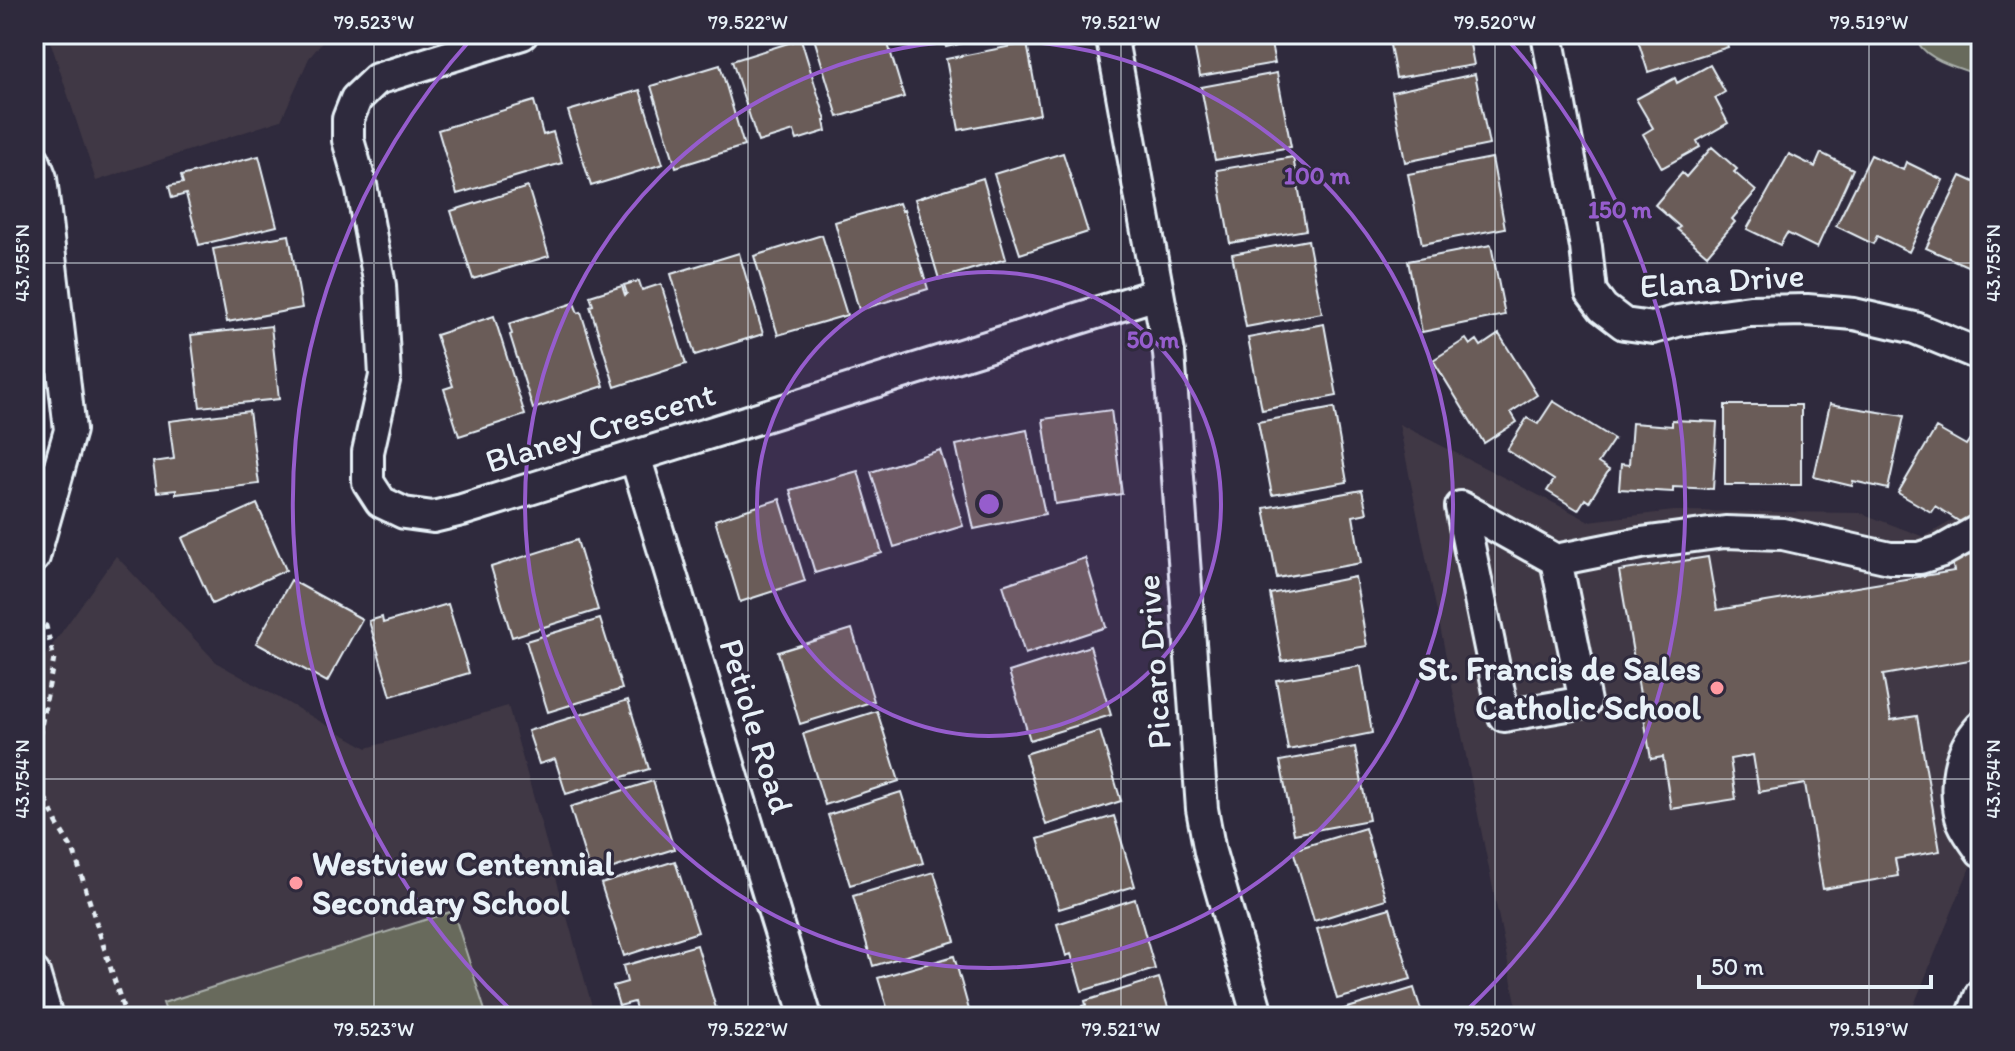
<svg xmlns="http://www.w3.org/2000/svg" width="2015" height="1051" font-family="Itim,sans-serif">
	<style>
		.built { fill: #413945 }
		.green { fill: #686b5c; stroke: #a8aeaa; stroke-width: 2 }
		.building { fill: #6a5c58; stroke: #e8f1f8; stroke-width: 2 }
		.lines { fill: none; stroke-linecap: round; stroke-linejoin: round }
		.minor-casing { stroke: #e8f1f8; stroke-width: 36 }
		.path { stroke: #e8f1f8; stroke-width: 5; stroke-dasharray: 6 6; stroke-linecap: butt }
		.minor { stroke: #2f2a3d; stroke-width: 30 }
		.ticks { fill: none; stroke: #e8f1f8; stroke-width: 2; stroke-opacity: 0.45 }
		.ring { fill: none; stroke: #965dcd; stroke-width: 4 }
		.poi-dot { fill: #ff9aa2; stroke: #2f2a3d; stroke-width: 3 }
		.labels { text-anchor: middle; stroke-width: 6; stroke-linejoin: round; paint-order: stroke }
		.street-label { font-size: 34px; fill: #e8f1f8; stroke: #2f2a3d }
		.poi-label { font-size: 34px; font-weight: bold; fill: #e8f1f8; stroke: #2f2a3d; text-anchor: end }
		.centre { fill: #965dcd; stroke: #2f2a3d; stroke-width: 4 }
		.ring-label { font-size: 24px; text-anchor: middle; font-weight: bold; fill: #965dcd; stroke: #2f2a3d; stroke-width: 6; stroke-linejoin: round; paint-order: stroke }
		.neatline { fill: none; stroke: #e8f1f8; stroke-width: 3 }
		.ticks-label { font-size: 20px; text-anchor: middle; fill: #e8f1f8 }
	</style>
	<rect width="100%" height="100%" fill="#2f2a3d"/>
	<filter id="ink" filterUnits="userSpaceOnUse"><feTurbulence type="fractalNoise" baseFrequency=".0125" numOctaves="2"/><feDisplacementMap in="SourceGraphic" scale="16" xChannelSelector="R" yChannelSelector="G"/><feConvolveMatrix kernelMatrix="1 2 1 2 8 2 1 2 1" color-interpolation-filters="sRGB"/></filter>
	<g filter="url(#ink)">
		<path class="built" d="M48,34H329L309,58L281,120L96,181Z
			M1399,424L1589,521L1674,511L1861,513L1924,537L1981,504V840L1909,1017H1519Z
			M116,556L217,663L367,748L508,706L595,1017H34V671Z"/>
		<path class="green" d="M1914,34H1979L1981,76C1958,67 1922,61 1914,34Z
			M453,911L487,1017H168L163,1003Z"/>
		<path class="building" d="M817,34H885L904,97L838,117L813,35Z
			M943,34H1002L946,47Z
			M1192,34H1269L1275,63L1200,76Z
			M1388,34H1468L1474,65L1396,78Z
			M1636,34H1725L1728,47L1648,72Z
			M801,39L826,121H824L826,131L797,140L794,131L758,142L732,61Z
			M1027,43L1040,114L959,130L946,59Z
			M720,65L744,146L676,167L651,86Z
			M1710,65L1725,92L1715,98L1728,123L1697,141L1700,147L1662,168L1643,134L1653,128L1636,99L1675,78L1677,83Z
			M1277,73L1291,147L1215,160L1201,87Z
			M1475,74L1489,145L1405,162L1392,92Z
			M640,90L663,164L591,186L568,111Z
			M534,101L543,135L553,132L562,163L457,194L438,130Z
			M1712,147L1737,169L1734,172L1756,191L1732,219L1735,222L1707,255L1677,229L1680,227L1655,205L1682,173L1686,177Z
			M1063,153L1088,232L1020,254L994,174Z
			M1789,154L1815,167L1821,153L1853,169L1817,248L1787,233L1780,245L1747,229Z
			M1871,155L1903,170L1906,162L1943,180L1909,252L1877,236L1873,244L1836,226Z
			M259,156L277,226L199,245L186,194L172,198L169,186L183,183L181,176Z
			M1293,157L1306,230L1230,243L1217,170Z
			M1492,158L1505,228L1422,244L1408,174Z
			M1961,176L1981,185V272L1926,248Z
			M983,178L1006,259L939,279L915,199Z
			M528,187L549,256L473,279L451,211Z
			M899,203L902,211L904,210L928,289L859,310L835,222Z
			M289,235L302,308L227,322L213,249Z
			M822,235L847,315L778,335L754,256Z
			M1308,240L1322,313L1246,327L1232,254Z
			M1491,245L1505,315L1422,332L1408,261Z
			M739,253L763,334L695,355L671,274Z
			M639,281L642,290L661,284L686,364L615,387L590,306L593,305L590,296L622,286L625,295L627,294L624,285Z
			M574,303L578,313L581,312L604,386L533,409L510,335L512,334L509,324Z
			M494,316L525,415L459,436L444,389L453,386L436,335Z
			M1324,324L1337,396L1262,410L1248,338Z
			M271,326L279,399L200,407L191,335Z
			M1499,334L1537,395L1511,412L1517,422L1484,443L1433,360L1466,339L1470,345L1477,340L1481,346Z
			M1553,401L1614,439L1598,463L1609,470L1589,502L1585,499L1578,510L1547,491L1554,480L1507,450L1527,418L1538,424Z
			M1830,404L1904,416L1888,489L1853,481L1852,486L1814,477Z
			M1725,405H1801V485H1725Z
			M1334,408L1347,482L1272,495L1258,422Z
			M1111,410L1122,494L1055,504L1043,419Z
			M249,411L259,484L176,494V490L157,492L153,462L174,459L169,421Z
			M1672,420L1717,422L1713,489L1673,487V492L1619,489L1621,464L1629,465L1632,423L1672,426Z
			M1936,428L1966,445L1970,439L1981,446V498L1965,525L1935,506L1931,512L1898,493Z
			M1027,430L1045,514L974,529L956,445Z
			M940,450L963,526L894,547L871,472Z
			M858,471L882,553L815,573L790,490Z
			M1362,490L1367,513L1353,516L1361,563L1277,578L1264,508Z
			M780,499L805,581L740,602L715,520Z
			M257,504L286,570L212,604L182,538Z
			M1981,536V658L1883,675L1891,720L1917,716L1940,851L1895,859L1898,876L1823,889L1805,784L1759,792L1753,755L1730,759L1736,799L1671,809L1663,757L1651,759L1619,571L1708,557L1717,610L1954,571L1951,558L1980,554L1978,537Z
			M577,540L598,610L512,637L491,567Z
			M1085,558L1106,627L1025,654L1003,585Z
			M1355,577L1367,646L1282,661L1270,594Z
			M291,580L362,619L327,682L256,643Z
			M448,604L469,673L391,696L369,621L382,617L383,623Z
			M600,619L622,689L548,712L526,641Z
			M852,629L874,701L800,724L778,652Z
			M1090,646L1111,715L1030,740L1009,672Z
			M1361,666L1372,733L1288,750L1276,680Z
			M628,700L649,769L566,794L555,759L539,764L528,731Z
			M877,711L899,781L825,805L803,734Z
			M1100,731L1121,801L1046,825L1025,754Z
			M1355,747L1369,820L1294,834L1280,761Z
			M653,781L674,849L591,875L570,807Z
			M901,792L923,863L850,885L828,815Z
			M1114,816L1135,886L1059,909L1038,839Z
			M1365,828L1386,899L1314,921L1293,850Z
			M675,861L698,932L624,956L601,884Z
			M934,872L955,941L873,966L853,896Z
			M1135,899L1155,969L1082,991L1071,954L1066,956L1057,924Z
			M1390,908L1411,979L1337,999L1317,929Z
			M697,945L718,1015L638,1017L634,1002L619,1006L613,986L627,982L623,966Z
			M954,956L971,1017H890L878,978Z
			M1159,978L1171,1017H1085L1082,1006L1086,1005L1085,1001Z
			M1414,988L1423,1017H1343L1341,1010Z"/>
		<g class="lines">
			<g class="minor-casing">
				<path id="minor" d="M522,34L377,79L356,99L348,119V140L361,185L380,285L385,376L368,452V482L381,502L404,513L433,517L462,510L1157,294
					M1111,34L1169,353L1202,809L1210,852L1258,1017
					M1547,34L1586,247L1591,292L1603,308L1624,324L1653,328L1677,321L1750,311L1807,310L1854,314L1915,328L1981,355
					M34,160L41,178L70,430L34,557
					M635,456L806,1017
					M1556,560L1585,702L1504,716L1461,507L1556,560L1641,543L1725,532L1783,534L1890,558H1920L1942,551L1981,529
					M1981,727C1958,752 1953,784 1961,817C1964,829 1975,841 1981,851
					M34,973L47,1017
					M1972,1017L1981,994"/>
			</g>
			<path class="path" d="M34,619L46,626L54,659L35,758L39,784L57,824L74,852L126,1017"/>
			<use href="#minor" class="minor"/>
		</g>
	</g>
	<path class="ticks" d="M374,34V1017M748,34V1017M1121,34V1017M1495,34V1017M1869,34V1017M34,263H1981M34,779H1981"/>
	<circle cx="989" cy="504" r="232" fill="#965dcd" fill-opacity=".12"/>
	<g class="ring">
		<circle cx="989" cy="504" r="232"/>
		<circle cx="989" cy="504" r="464"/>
		<path d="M514 1013A696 696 0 0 1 472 38M1506 38A696 696 0 0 1 1464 1013"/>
	</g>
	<g class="poi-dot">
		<circle cx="1717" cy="688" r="8"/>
		<circle cx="296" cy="883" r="8"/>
	</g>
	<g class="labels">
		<g class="street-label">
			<text transform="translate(1722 280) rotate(-4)" y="12">Elana Drive</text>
			<text transform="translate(600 427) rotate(-17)" y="12">Blaney Crescent</text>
			<text transform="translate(1153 662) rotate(-94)" y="12">Picaro Drive</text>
			<text transform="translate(757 726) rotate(73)" y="12">Petiole Road</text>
		</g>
		<g class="poi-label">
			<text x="1701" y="680">St. Francis de Sales<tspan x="1701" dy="39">Catholic School</tspan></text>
			<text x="312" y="875" text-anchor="start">Westview Centennial<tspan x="312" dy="39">Secondary School</tspan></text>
		</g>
	</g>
	<circle cx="989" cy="504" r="12" class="centre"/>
	<g class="ring-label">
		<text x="1317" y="184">100 m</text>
		<text x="1620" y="218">150 m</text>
		<text x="1153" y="348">50 m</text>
	</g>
	<rect width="2015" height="1051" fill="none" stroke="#2f2a3d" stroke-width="88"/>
	<path d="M1699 975v12h232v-12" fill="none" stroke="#e8f1f8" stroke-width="4"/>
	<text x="1711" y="975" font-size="24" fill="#e8f1f8" stroke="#2f2a3d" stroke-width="6" paint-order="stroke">50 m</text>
	<rect x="44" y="44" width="1927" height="963" class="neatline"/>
	<g class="ticks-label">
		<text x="374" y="29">79.523°W</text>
		<text x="748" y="29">79.522°W</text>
		<text x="1121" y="29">79.521°W</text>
		<text x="1495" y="29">79.520°W</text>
		<text x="1869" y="29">79.519°W</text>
		<text transform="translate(22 263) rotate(-90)" y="7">43.755°N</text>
		<text transform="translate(1993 263) rotate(-90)" y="7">43.755°N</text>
		<text transform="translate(22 779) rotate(-90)" y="7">43.754°N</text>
		<text transform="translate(1993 779) rotate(-90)" y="7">43.754°N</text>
		<text x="374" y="1036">79.523°W</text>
		<text x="748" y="1036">79.522°W</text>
		<text x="1121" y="1036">79.521°W</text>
		<text x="1495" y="1036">79.520°W</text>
		<text x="1869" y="1036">79.519°W</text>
	</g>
</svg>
